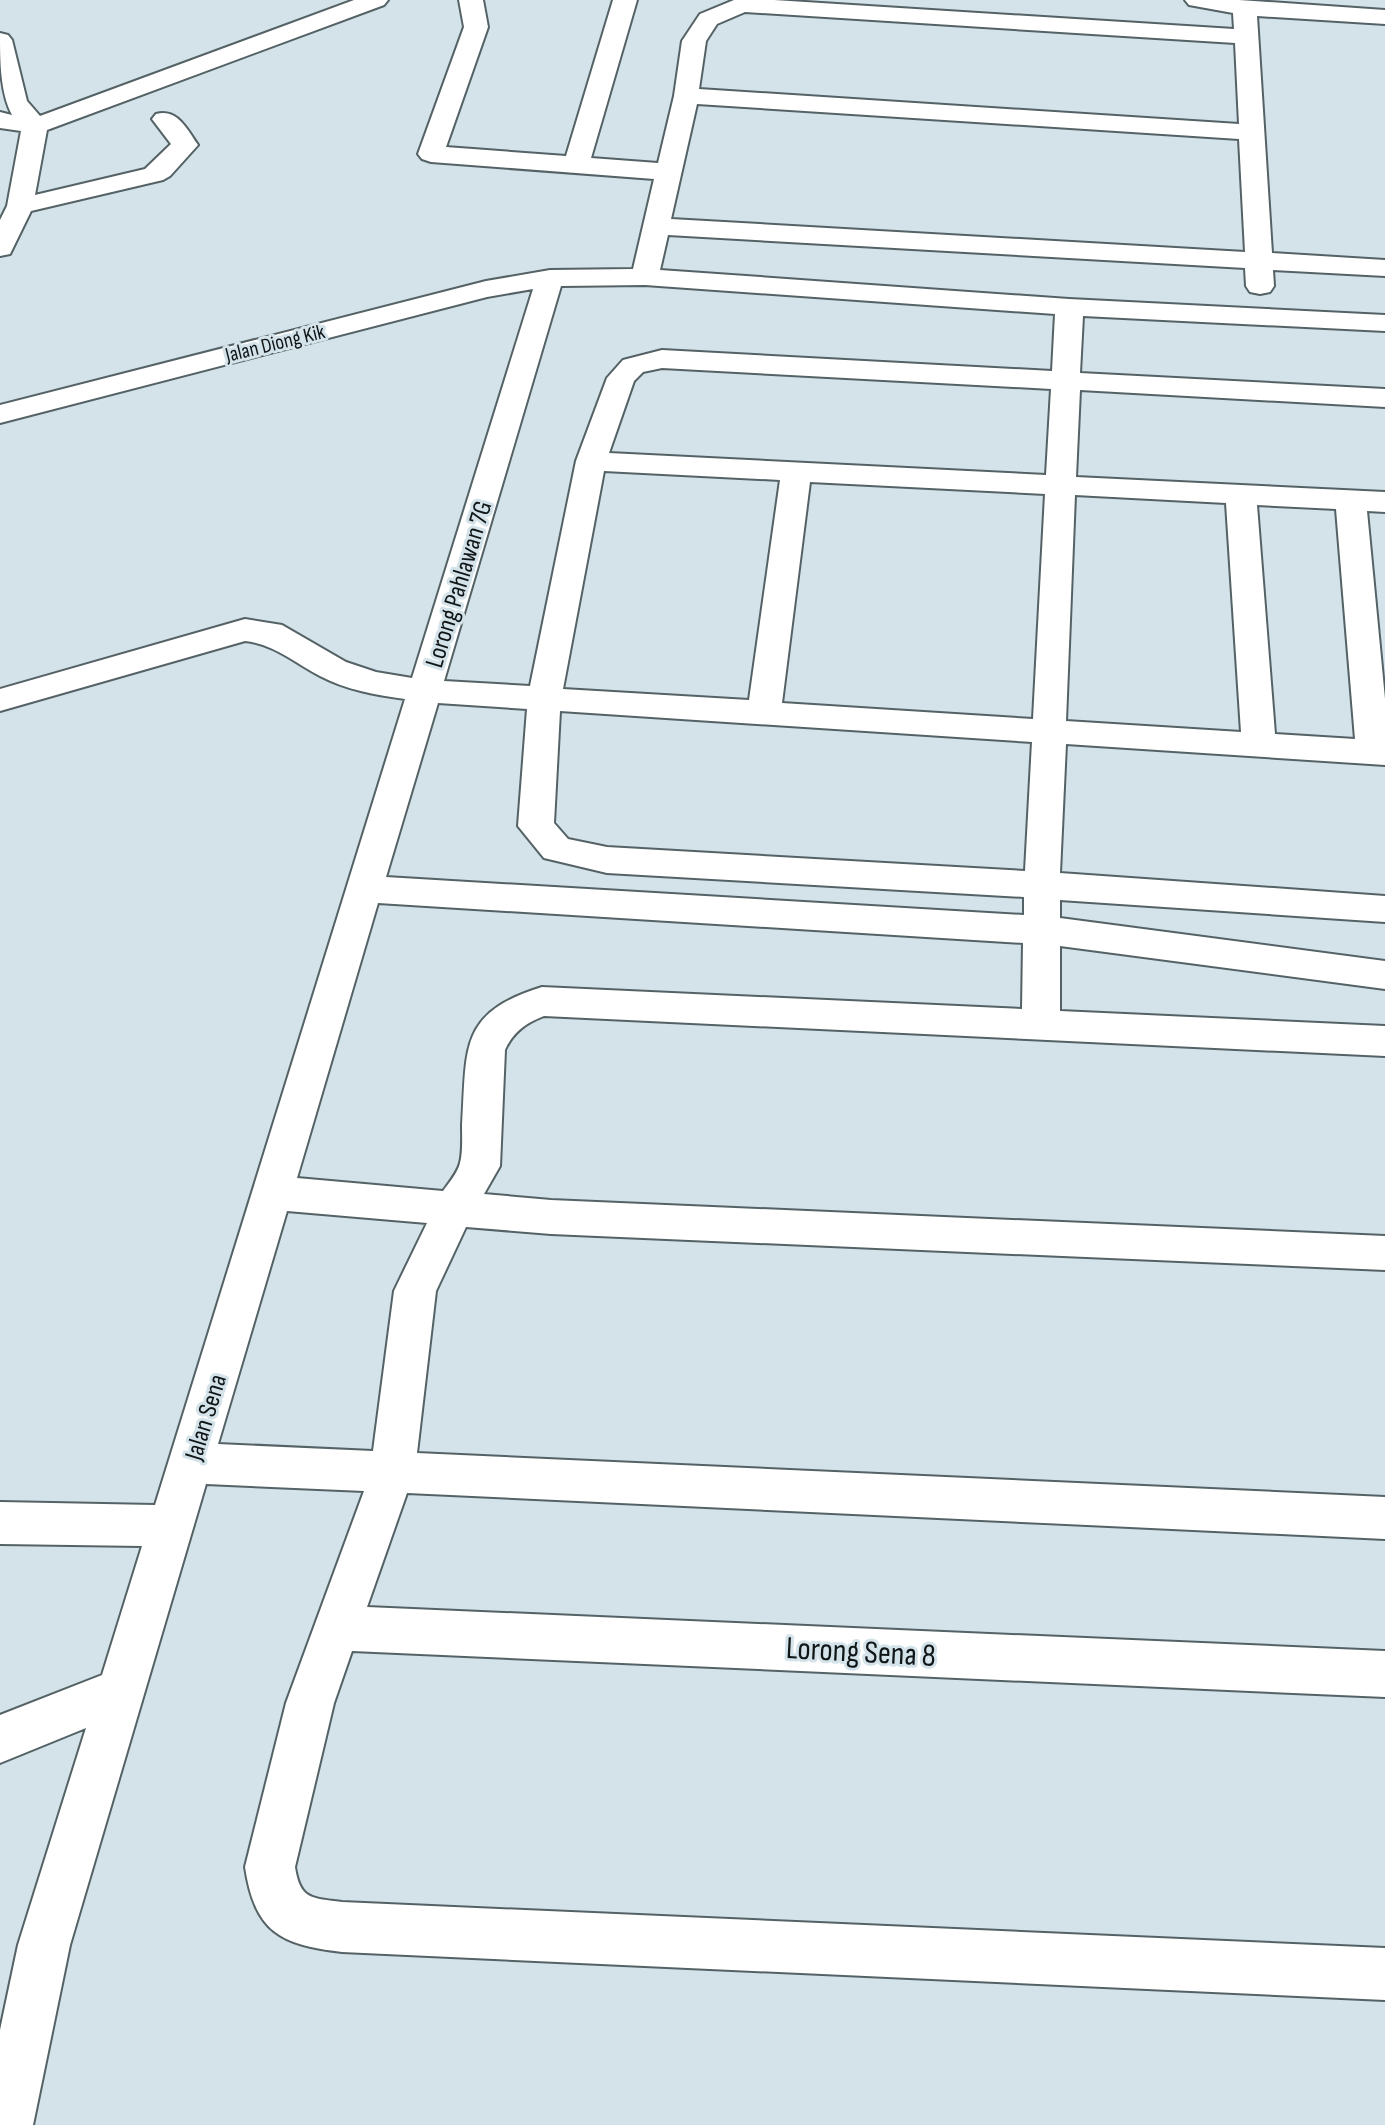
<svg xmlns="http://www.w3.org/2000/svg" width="1385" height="2125" font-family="'Sofia Sans Condensed',sans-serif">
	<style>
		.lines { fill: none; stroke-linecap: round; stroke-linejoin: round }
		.minor-casing { stroke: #546266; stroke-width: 4 }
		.minor { fill: #fff; fill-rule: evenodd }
		.labels { text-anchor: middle; stroke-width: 6; stroke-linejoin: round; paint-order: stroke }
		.far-street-label { font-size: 21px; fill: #101618; stroke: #d4e3e9 }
		.street-label { font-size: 26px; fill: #101618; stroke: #d4e3e9 }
		.near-street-label { font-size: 32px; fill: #101618; stroke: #d4e3e9 }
	</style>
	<rect width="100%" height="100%" fill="#d4e3e9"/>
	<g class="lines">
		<g class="minor-casing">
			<path id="minor" d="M354,0H388L384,5L47,130L35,195L145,169L171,144L152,119L156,114C177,108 187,129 198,145L170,176L163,180L31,211L10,254L0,256V220L7,206L21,131L0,128V112L12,115C0,92 0,60 0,33L8,35L12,40L27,101L40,116Z
				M459,0H483L488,27L446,147L566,156L613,0H637L591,158L658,163L674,96L682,41L700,14L734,0H774L1234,29L1233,13L1189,5L1185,0H1239L1385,10V24L1257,16L1272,253L1385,260V276L1273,270L1274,286L1270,292L1260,294L1250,292L1246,286L1245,268L668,235L660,270L1069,299L1385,315V331L1083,316L1080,373L1385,389V407L1080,390L1076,477L1385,492V512L1367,511L1385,699V765L1066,744L1060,873L1385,896V922L1060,900V918L1385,961V989L1060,946V1011L1385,1026V1056L544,1016C526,1023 513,1032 505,1050L500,1166L484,1194L551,1200L1385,1236V1270L551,1234L466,1227L436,1291L417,1453L1385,1497V1539L407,1493L367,1607L1385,1651V1697L352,1651L334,1703L295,1867C300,1900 312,1898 342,1902L1385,1948V2000L342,1952C280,1945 255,1932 245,1867L286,1703L364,1491L206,1484L70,1945L33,2125H0V2030L18,1945L86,1728L0,1763V1715L102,1675L142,1546L0,1544V1502L155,1505L405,699C377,695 346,690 320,676C295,663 274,644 245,641L0,711V689L245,619L282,625L346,662L376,672L412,678L533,289L487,297L0,423V405L486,281L550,270L633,269L654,179L431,162L422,159L418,154L464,27ZM745,12L1235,43L1239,124L699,89L706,41L717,24ZM697,104L1239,139L1245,252L671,219ZM645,285L1055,314L1052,371L662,350L623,360L607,378L576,461L530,686L444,681L561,286ZM662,368L1051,389L1046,475L609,453L634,381L643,372ZM604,471L780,480L749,700L563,689ZM810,482L1045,494L1033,719L782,703ZM1075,495L1226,503L1241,732L1066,721ZM1257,505L1336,509L1355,739L1275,734ZM438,703L527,709L518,826L544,858L607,873L1024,897V915L386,877ZM560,711L1032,742L1025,871L607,847L568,839L554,823ZM378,903L1023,943L1022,1009L542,987C458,1013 467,1048 462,1125C462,1137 463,1152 460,1163C458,1172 449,1183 443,1191L297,1178ZM287,1211L427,1223L394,1291L373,1451L218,1444Z"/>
		</g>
		<use href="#minor" class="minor"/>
	</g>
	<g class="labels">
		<g class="far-street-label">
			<text transform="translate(275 343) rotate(-14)" y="7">Jalan Diong Kik</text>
		</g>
		<g class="street-label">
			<text transform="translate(458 584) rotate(-73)" y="9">Lorong Pahlawan 7G</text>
			<text transform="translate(205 1417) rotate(-73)" y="9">Jalan Sena</text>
		</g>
		<g class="near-street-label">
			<text transform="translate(861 1651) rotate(3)" y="11">Lorong Sena 8</text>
		</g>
	</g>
</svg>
